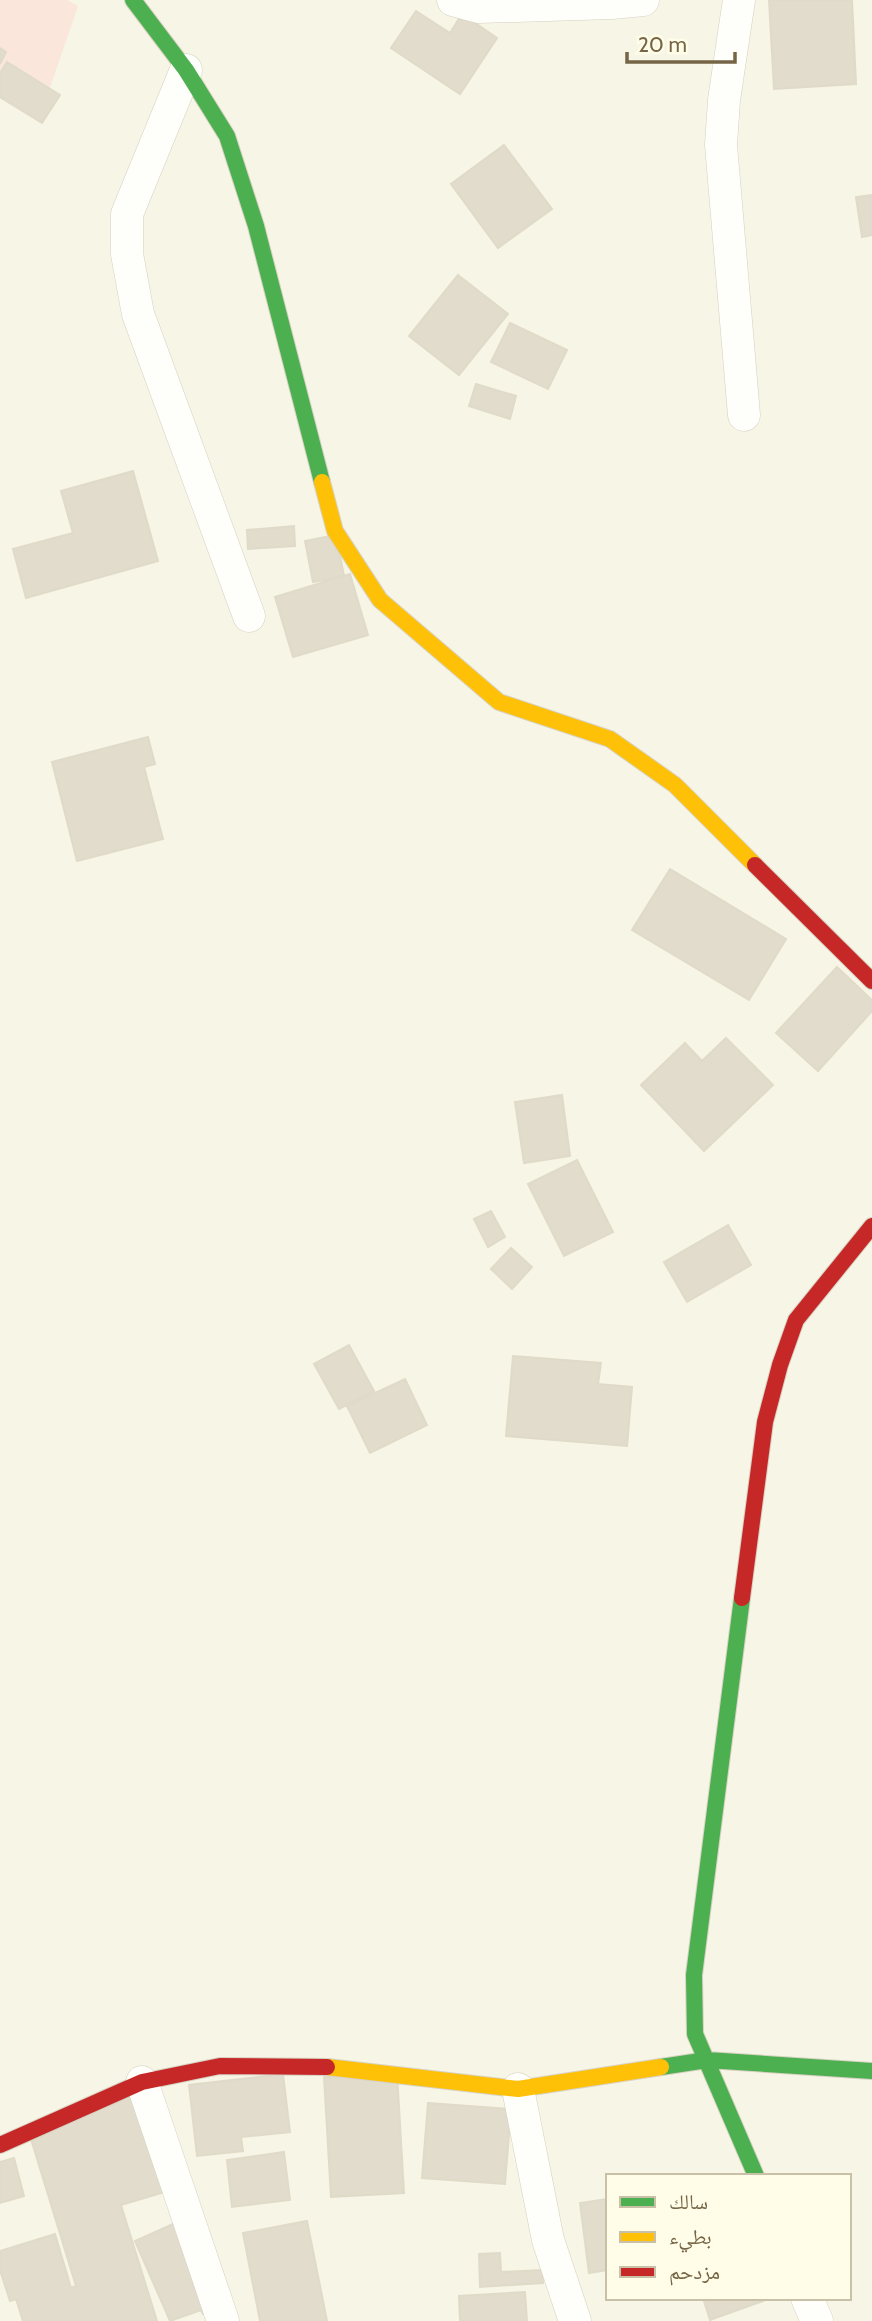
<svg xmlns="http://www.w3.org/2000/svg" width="872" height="2321" font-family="Cabin,'Noto Naskh Arabic',sans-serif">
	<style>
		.medical { fill: #fae6db }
		.building { fill: #e1dccb; stroke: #e0dac8; stroke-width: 2 }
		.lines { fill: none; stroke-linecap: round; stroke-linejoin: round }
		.street-casing { stroke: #d6d1c1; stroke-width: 33 }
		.fast-casing { stroke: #d7d2c3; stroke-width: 18 }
		.slow-casing { stroke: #d7d2c3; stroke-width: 18 }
		.jam-casing { stroke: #d7d2c3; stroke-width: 18 }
		.street { stroke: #fefefb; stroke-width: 32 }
		.fast { stroke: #4caf50; stroke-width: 16 }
		.slow { stroke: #ffc107; stroke-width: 16 }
		.jam { stroke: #c62828; stroke-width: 16 }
	</style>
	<rect width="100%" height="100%" fill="#f7f5e6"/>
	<path class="medical" d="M0,0H67L78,6L45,102L0,78Z"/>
	<path class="building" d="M769,0H852L856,84L774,89Z
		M416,11L450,33L462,14L497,38L460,94L391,48Z
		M0,48L6,52L0,64Z
		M7,62L60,95L42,123L0,97V73Z
		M504,145L552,209L498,248L451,184Z
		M872,195V235L862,237L856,197Z
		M458,275L508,314L459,375L409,336Z
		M510,323L567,350L548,389L491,362Z
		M476,384L516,396L510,419L469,406Z
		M133,471L158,561L26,598L13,549L73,533L61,491Z
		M294,526L295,546L248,549L247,530Z
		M336,535L344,576L313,582L305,541Z
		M350,574L368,635L293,657L275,597Z
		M148,737L155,764L144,767L163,839L77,861L52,762Z
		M670,869L786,939L749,1000L632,930Z
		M837,967L872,1000V1011L818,1071L776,1033Z
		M726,1038L773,1085L704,1151L641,1085L685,1043L702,1061Z
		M562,1095L570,1156L524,1163L515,1102Z
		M577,1160L613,1232L564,1256L528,1184Z
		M491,1211L505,1237L488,1247L474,1219Z
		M728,1225L751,1265L687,1302L664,1262Z
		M511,1248L532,1267L512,1289L491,1269Z
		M349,1345L374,1391L339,1409L314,1364Z
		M513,1356L601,1363L598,1384L632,1387L627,1446L506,1436Z
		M405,1379L427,1425L370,1453L347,1406Z
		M397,2073L404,2193L331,2197L324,2077Z
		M283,2074L290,2132L241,2137L243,2151L197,2156L189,2085Z
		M151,2088L181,2187L121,2205L157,2321H23L16,2299L10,2301L0,2270V2251L55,2234L71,2288L76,2286L27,2126Z
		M428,2103L511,2109L505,2184L422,2178Z
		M284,2152L290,2200L232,2207L227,2160Z
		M14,2158L24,2196L0,2203V2162Z
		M608,2199V2270L589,2273L580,2203Z
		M193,2215L229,2302L203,2314L201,2310L170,2321L135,2241Z
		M307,2221L327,2321H260L243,2233Z
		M500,2253L501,2272L542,2270L543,2283L480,2287L479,2254Z
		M525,2292L527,2321H460L459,2296Z
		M703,2298H762L763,2301L710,2320Z"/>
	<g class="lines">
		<g class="street-casing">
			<path id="street" d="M453,0L479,7L612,3L643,0
				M739,0L724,100L721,145L744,415
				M186,70L127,214V254L138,314L249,616
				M142,2082L223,2321
				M518,2089L548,2240L575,2321
				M807,2298L817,2321"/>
		</g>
		<g class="fast-casing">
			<path id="fast" d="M133,0L186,70L227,136L256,226L322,482
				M742,1598L694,1975L695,2034L756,2176
				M661,2067L707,2060L872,2071"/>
		</g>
		<g class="slow-casing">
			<path id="slow" d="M322,482L335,531L380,600L499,702L610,739L675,785L755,865
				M327,2067L518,2089L661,2067"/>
		</g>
		<g class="jam-casing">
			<path id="jam" d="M755,865L872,981
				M742,1598L765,1422L780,1365L796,1320L872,1226
				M0,2145L142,2082L220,2066L327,2067"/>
		</g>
		<use href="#street" class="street"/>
		<use href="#fast" class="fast"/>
		<use href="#slow" class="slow"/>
		<use href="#jam" class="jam"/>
	</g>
	<rect x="606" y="2174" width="245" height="126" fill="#fffde7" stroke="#c8c0a7" stroke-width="2"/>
	<rect x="620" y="2197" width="35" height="10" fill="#4caf50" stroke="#c8c0a7" stroke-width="2"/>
	<text x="669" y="2209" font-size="21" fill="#756546">سالك</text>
	<rect x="620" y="2232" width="35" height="10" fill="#ffc107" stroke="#c8c0a7" stroke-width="2"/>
	<text x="669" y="2244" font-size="21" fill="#756546">بطيء</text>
	<rect x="620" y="2267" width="35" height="10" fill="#c62828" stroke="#c8c0a7" stroke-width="2"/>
	<text x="669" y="2279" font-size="21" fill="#756546">مزدحم</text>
	<path d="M627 52v10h108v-10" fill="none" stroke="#756546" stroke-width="3.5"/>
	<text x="638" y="52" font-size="21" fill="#756546" stroke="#fffde7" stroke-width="5" paint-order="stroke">20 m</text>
</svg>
